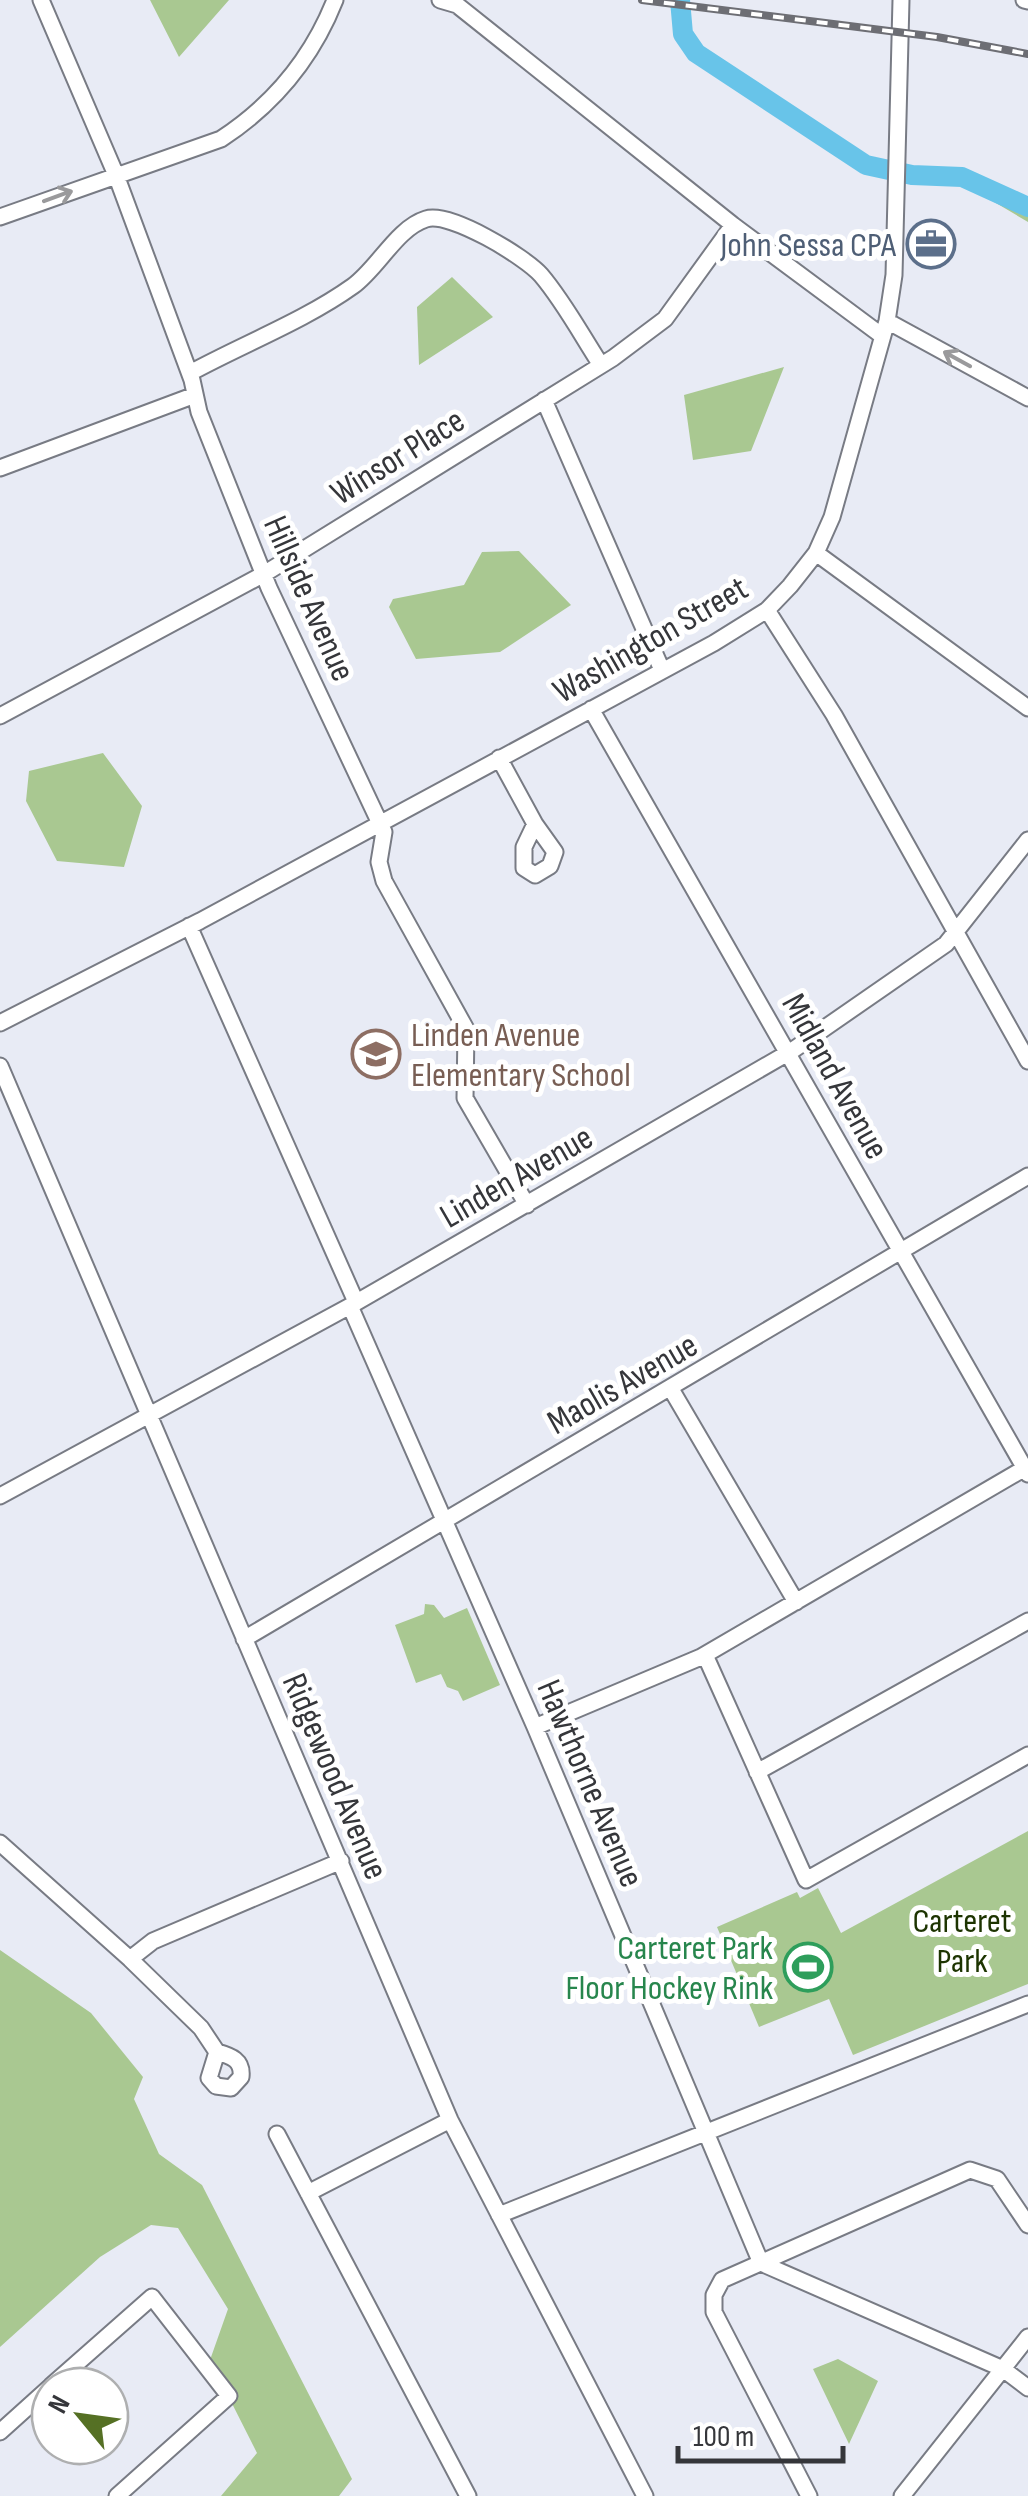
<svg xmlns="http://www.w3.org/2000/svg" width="1028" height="2496" font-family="'Sofia Sans Condensed',sans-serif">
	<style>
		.green { fill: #a9c891 }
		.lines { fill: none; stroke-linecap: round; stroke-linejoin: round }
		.river { stroke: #68c4e9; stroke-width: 20 }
		.minor-casing { stroke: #787b84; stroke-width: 19 }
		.minor { stroke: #fff; stroke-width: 15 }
		.rail-casing { stroke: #6d6e74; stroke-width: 8 }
		.rail { stroke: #fff; stroke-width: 4; stroke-dasharray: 11; stroke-linecap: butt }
		.oneway { stroke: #9a9a9c }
		.labels { text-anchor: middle; stroke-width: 10; stroke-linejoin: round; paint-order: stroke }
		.service-label { font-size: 35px; fill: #4e5e75; stroke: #fff; text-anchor: end }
		.street-label { font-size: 35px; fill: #35363a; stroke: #fff }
		.education-label { font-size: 35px; fill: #785e54; stroke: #fff; text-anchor: start }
		.park-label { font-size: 35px; fill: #1d3401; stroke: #fff }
		.leisure-label { font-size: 35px; fill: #27864d; stroke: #fff; text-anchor: end }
	</style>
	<rect width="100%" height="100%" fill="#e8ebf5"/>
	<path class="green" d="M150,0H229L179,57Z
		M971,173L1028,200V222L979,193Z
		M452,277L493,317L419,365L417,307Z
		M784,367L751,451L693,460L684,395Z
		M519,551L571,605L500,652L416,659L389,607L393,599L464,585L482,552Z
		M103,753L142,806L124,867L57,861L26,801L29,771Z
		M425,1604L434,1605L444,1618L467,1608L500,1685L463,1701L458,1691L447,1687L441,1674L416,1683L395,1625L424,1614Z
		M1028,1831V1984L853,2055L829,1999L759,2027L717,1927L797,1892L800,1898L818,1888L841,1933Z
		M0,1950L91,2013L143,2077L134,2099L159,2154L202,2185L352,2479L339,2496H221L257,2453L210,2360L228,2309L178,2228L151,2225L100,2257L0,2347Z
		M838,2359L878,2381L849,2444L813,2369Z"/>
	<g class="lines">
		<path class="river" d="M680,0L683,34L696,53L866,165L912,175L962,177L1028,207"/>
		<g class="minor-casing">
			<path id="minor" d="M41,0L116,175L192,380L199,412L269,588L384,832L379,862L384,881L466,1029L465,1098L527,1205
				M440,0L457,5L733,225L881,335
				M1024,0L1028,1
				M0,217L221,139C273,105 312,58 335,0
				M887,321L1028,398
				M190,373C243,344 304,321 353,286C378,268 397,228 426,219C450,211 525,257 541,275C564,302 582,336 601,365
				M544,400L662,670
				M0,468L195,395
				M816,553L1028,708
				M767,610L834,715L1028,1061
				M591,709L1028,1474
				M0,716L264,574L613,358L665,319L733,225
				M499,758L535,824L524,847V868L535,875L550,866L555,852L535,824
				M189,926L356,1302
				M0,1023L200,921L714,643L767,610L790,586L816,553L832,517L887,321L894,275L901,0
				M0,1066L450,2120L645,2496
				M350,1306L535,1727L761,2263L1003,2369L1028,2388
				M671,1389L796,1602
				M0,1496L350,1306L793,1050L946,944L1028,840
				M244,1639L1028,1176
				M705,1655L806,1880L1028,1755
				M535,1727L701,1657L1025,1468
				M757,1772L1028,1621
				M0,1843L130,1959L201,2028L217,2052
				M130,1959L153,1941L341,1861
				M217,2052C231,2056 243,2060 241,2077L231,2088L216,2086L209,2078Z
				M277,2134L468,2496
				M308,2193L450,2120
				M499,2215L1028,2004
				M51,2386L152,2297L229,2396L117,2496
				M0,2432L50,2387
				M809,2496L714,2312V2295L722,2280L970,2170L997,2179L1028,2225
				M902,2496L1028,2337"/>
		</g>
		<use href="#minor" class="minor"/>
		<g class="rail-casing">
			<path id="rail" d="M642,0L937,37L1028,54"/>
		</g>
		<use href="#rail" class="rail"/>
	</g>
	<defs><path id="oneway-shaft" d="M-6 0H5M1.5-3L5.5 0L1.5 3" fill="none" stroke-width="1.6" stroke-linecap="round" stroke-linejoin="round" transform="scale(2.5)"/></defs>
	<g class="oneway">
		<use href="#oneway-shaft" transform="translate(58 196) rotate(-20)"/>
		<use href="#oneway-shaft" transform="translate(957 359) rotate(-151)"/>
	</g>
	<defs>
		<g id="office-ring" transform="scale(2.5)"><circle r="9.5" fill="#fff" stroke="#5c6f8a" stroke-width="1.5"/><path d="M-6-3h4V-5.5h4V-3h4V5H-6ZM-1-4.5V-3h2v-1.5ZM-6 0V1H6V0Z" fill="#5c6f8a"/></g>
		<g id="school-ring" transform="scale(2.5)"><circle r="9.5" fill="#fff" stroke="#8d6e63" stroke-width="1.5"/><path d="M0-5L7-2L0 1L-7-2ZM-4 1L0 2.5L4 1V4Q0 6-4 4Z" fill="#8d6e63"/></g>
		<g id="stadium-ring" transform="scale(2.5)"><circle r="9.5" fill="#fff" stroke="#2e9e5b" stroke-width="1.5"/><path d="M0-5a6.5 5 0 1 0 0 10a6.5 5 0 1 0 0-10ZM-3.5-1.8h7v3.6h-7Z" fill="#2e9e5b"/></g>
	</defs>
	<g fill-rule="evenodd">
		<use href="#office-ring" x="931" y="244"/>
		<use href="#school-ring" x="376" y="1054"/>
		<use href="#stadium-ring" x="808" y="1967"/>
	</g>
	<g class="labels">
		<g class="service-label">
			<text x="896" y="256">John Sessa CPA</text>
		</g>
		<g class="street-label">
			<text transform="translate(397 456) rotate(-32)" y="12">Winsor Place</text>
			<text transform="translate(310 598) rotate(66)" y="12">Hillside Avenue</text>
			<text transform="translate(650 639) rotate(-30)" y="12">Washington Street</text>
			<text transform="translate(836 1076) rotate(61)" y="12">Midland Avenue</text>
			<text transform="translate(516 1176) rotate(-30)" y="12">Linden Avenue</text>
			<text transform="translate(622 1383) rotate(-30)" y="12">Maolis Avenue</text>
			<text transform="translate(336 1776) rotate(67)" y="12">Ridgewood Avenue</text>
			<text transform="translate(591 1783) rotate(67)" y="12">Hawthorne Avenue</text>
		</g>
		<g class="education-label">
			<text x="411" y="1046">Linden Avenue<tspan x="411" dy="40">Elementary School</tspan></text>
		</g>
		<g class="park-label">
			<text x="962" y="1932">Carteret<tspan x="962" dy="40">Park</tspan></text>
		</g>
		<g class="leisure-label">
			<text x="773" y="1959">Carteret Park<tspan x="773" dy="40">Floor Hockey Rink</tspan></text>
		</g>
	</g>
	<g transform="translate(80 2416) rotate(299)"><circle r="48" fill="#ffffff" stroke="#aeafb0" stroke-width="2.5"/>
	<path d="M0-8L18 38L0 25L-18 38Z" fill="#557024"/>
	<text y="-15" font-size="28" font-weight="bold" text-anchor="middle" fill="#35363a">N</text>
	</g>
	<path d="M678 2446v15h165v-15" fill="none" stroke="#35363a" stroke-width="5"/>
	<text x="693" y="2446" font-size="30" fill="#35363a" stroke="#ffffff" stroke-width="8" paint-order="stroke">100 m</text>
</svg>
